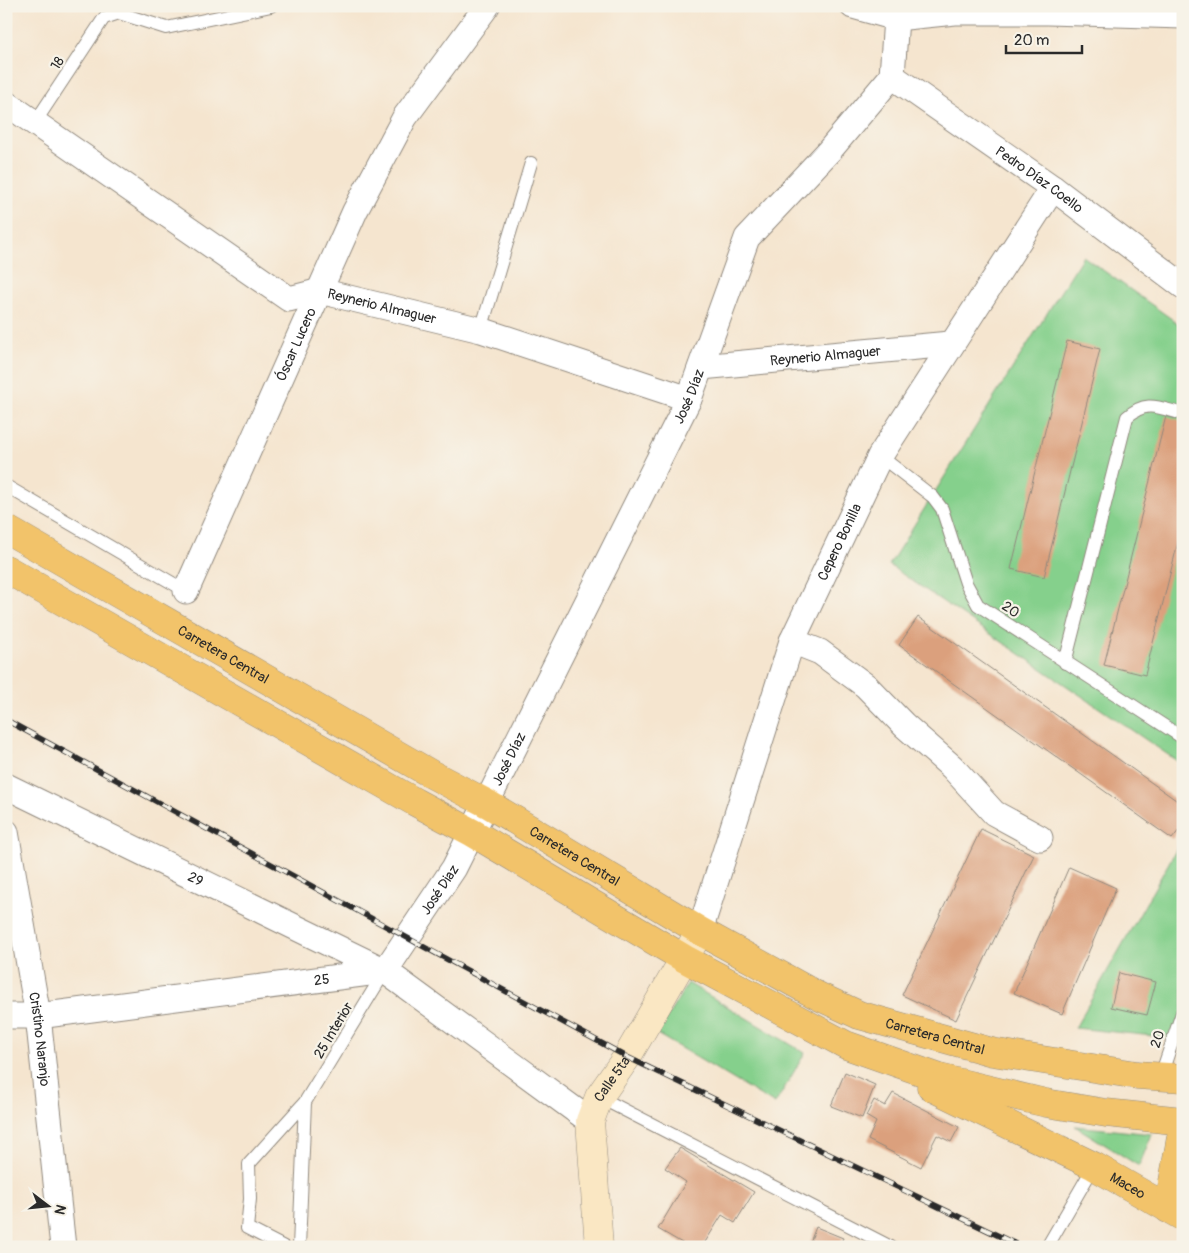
<svg xmlns="http://www.w3.org/2000/svg" width="1189" height="1253" font-family="Pangolin,sans-serif">
	<style>
		.green { fill: #85d08c; stroke: #587e5c }
		.building { fill: #dba07d }
		.lines { fill: none; stroke-linecap: round; stroke-linejoin: round }
		.lane-casing { stroke: #90887d; stroke-width: 14 }
		.street-casing { stroke: #90887d; stroke-width: 27 }
		.secondary-casing { stroke: #90887d; stroke-width: 29 }
		.primary-casing { stroke: #90887d; stroke-width: 29 }
		.lane { stroke: #fff; stroke-width: 12 }
		.street { stroke: #fff; stroke-width: 25 }
		.secondary { stroke: #fae7c3; stroke-width: 28 }
		.primary { stroke: #f2c36a; stroke-width: 28 }
		.rail-casing { stroke: #2b2b2b; stroke-width: 5.5 }
		.rail { stroke: #f7f3e8; stroke-width: 4; stroke-dasharray: 11; stroke-linecap: butt }
		.labels { text-anchor: middle; stroke-width: 4.5; stroke-linejoin: round; paint-order: stroke }
		.street-label { font-size: 14px; fill: #2b2b2b; stroke: #f7f3e8 }
	</style>
	<rect width="100%" height="100%" fill="#f7f3e8"/>
	<filter id="ink" filterUnits="userSpaceOnUse"><feTurbulence type="fractalNoise" baseFrequency=".02" numOctaves="2"/><feDisplacementMap in="SourceGraphic" scale="10" xChannelSelector="R" yChannelSelector="G"/><feConvolveMatrix kernelMatrix="1 2 1 2 8 2 1 2 1" color-interpolation-filters="sRGB"/></filter>
	<filter id="wash" filterUnits="userSpaceOnUse"><feTurbulence type="fractalNoise" baseFrequency=".0096" numOctaves="4" result="noise"/><feDisplacementMap in="SourceGraphic" scale="20" xChannelSelector="R" yChannelSelector="G"/><feGaussianBlur stdDeviation="1.12" result="paint"/><feColorMatrix in="noise" values="0 0 0 0 0 0 0 0 0 0 0 0 0 0 0 0 0 1.4 0 .05"/><feComposite in="paint" operator="in"/></filter>
	<g filter="url(#wash)">
		<rect width="100%" height="100%" fill="#f5e5cf"/>
		<path class="green" d="M1083,256L1183,327V765L889,565Z
			M1183,838V1039L1075,1028Z
			M688,983L805,1053L775,1104L657,1034Z
			M1075,1126L1152,1134L1139,1166Z"/>
		<g id="blocks">
			<path class="building" d="M1067,341L1100,349L1044,577L1011,569Z
				M1166,416L1183,421V522L1145,675L1104,665Z
				M918,617L1183,805V825L1172,839L899,645Z
				M981,829L1034,855L956,1020L902,995Z
				M1069,867L1116,888L1062,1014L1014,993Z
				M1119,973L1156,982L1147,1015L1111,1007Z
				M845,1072L875,1085L862,1118L831,1106Z
				M893,1093L959,1127L951,1142L937,1135L921,1167L868,1140L876,1122L866,1116L874,1100L885,1106Z
				M680,1148L754,1192L735,1223L722,1215L702,1247H689L658,1229L686,1182L665,1168Z
				M816,1227L843,1238L839,1247H808Z"/>
		</g>
	</g>
	<g filter="url(#ink)">
		<use href="#blocks" fill-opacity="0" stroke="#90887d" stroke-width="1"/>
		<g class="lines">
			<g class="lane-casing">
				<path id="lane" d="M34,124L104,18L119,13L166,28L271,6
					M481,330L531,163
					M880,456L933,497L942,509L966,583L978,605L1183,738
					M6,486L186,591
					M1065,663L1127,417C1147,399 1159,408 1183,414
					M1160,1078L1183,1010
					M599,1097L891,1247
					M284,1247L247,1228L250,1199L249,1164L305,1102L385,971
					M299,1247L305,1102
					M1047,1247L1094,1166"/>
			</g>
			<g class="street-casing">
				<g id="street">
					<path d="M853,6L896,18L955,12H1048L1183,16"/>
					<path id="s1" d="M892,76L1053,188L1183,286"/>
					<path id="s2" d="M6,103L289,299L320,291L481,330L689,399"/>
					<path id="s3" d="M701,367L950,344"/>
					<path id="s4" d="M186,591L355,211L405,117L487,6"/>
					<path d="M792,641L820,652L866,686L904,725L952,767L994,813L1040,838"/>
					<path id="s5" d="M6,786L385,971L590,1121"/>
					<path id="s6" d="M6,832L38,1016L63,1247"/>
					<path id="s7" d="M700,931L792,641L880,456L1053,188"/>
					<path id="s8" d="M385,971L454,868L689,399L747,238L829,151L892,76L896,18L894,6"/>
					<path id="s9" d="M6,1016H38L385,971"/>
				</g>
			</g>
			<g class="secondary-casing">
				<g id="secondary">
					<path id="s10" d="M599,1247L590,1121L599,1097L627,1057L700,931"/>
				</g>
			</g>
			<g class="primary-casing">
				<g id="primary">
					<path id="s11" d="M6,529L431,774L488,804L700,931L818,996L859,1015L992,1052L1137,1075L1183,1078"/>
					<path d="M6,569L415,802L473,833L685,959L846,1045L940,1078L1046,1103L1106,1113L1183,1121"/>
					<path id="s12" d="M931,1087L1094,1166L1183,1217"/>
					<path d="M1168,1209L1183,1126"/>
				</g>
			</g>
			<use href="#lane" class="lane"/>
			<use href="#street" class="street"/>
			<use href="#secondary" class="secondary"/>
			<use href="#primary" class="primary"/>
			<g class="rail-casing">
				<path id="rail" d="M6,720L627,1057L1022,1247"/>
			</g>
			<use href="#rail" class="rail"/>
		</g>
	</g>
	<g class="labels">
		<g class="street-label">
			<text transform="translate(57 63) rotate(-56)" y="5">18</text>
			<text dy="5" stroke="none"><textPath href="#s1" startOffset="180">Pedro Díaz Coello</textPath></text>
			<text dy="5" stroke="none"><textPath href="#s2" startOffset="440">Reynerio Almaguer</textPath></text>
			<text dy="5" stroke="none"><textPath href="#s4" startOffset="270">Óscar Lucero</textPath></text>
			<text dy="5" stroke="none"><textPath href="#s3" startOffset="125">Reynerio Almaguer</textPath></text>
			<text dy="5" stroke="none"><textPath href="#s8" startOffset="651">José Díaz</textPath></text>
			<text dy="5" stroke="none"><textPath href="#s7" startOffset="414">Cepero Bonilla</textPath></text>
			<text transform="translate(1011 609) rotate(34)" y="5">20</text>
			<text dy="5" stroke="none"><textPath href="#s11" startOffset="251">Carretera Central</textPath></text>
			<text dy="5" stroke="none"><textPath href="#s8" startOffset="246">José Díaz</textPath></text>
			<text dy="5" stroke="none"><textPath href="#s11" startOffset="656">Carretera Central</textPath></text>
			<text dy="5" stroke="none"><textPath href="#s5" startOffset="211">29</textPath></text>
			<text dy="5" stroke="none"><textPath href="#s8" startOffset="98">José Diaz</textPath></text>
			<text dy="5" stroke="none"><textPath href="#s9" startOffset="318">25</textPath></text>
			<text transform="translate(333 1030) rotate(-59)" y="5">25 Interior</text>
			<text dy="5" stroke="none"><textPath href="#s11" startOffset="1061">Carretera Central</textPath></text>
			<text dy="5" stroke="none"><textPath href="#s6" startOffset="210">Cristino Naranjo</textPath></text>
			<text transform="translate(1157 1039) rotate(-72)" y="5">20</text>
			<text dy="5" stroke="none"><textPath href="#s10" startOffset="174">Calle 5ta</textPath></text>
			<text dy="5" stroke="none"><textPath href="#s12" startOffset="220">Maceo</textPath></text>
		</g>
	</g>
	<rect width="1189" height="1253" fill="none" stroke="#f7f3e8" stroke-width="25"/>
	<g transform="translate(48 1206) rotate(106)" stroke="#f7f3e8" stroke-width="4" paint-order="stroke">
	<path d="M0-4L9 19L0 12L-9 19Z" fill="#2b2b2b"/>
	<text y="-8" font-size="14" font-weight="bold" text-anchor="middle" fill="#2b2b2b">N</text>
	</g>
	<path d="M1006 45v8h76v-8" fill="none" stroke="#2b2b2b" stroke-width="2.5"/>
	<text x="1014" y="45" font-size="15" fill="#2b2b2b" stroke="#f7f3e8" stroke-width="4" paint-order="stroke">20 m</text>
</svg>
